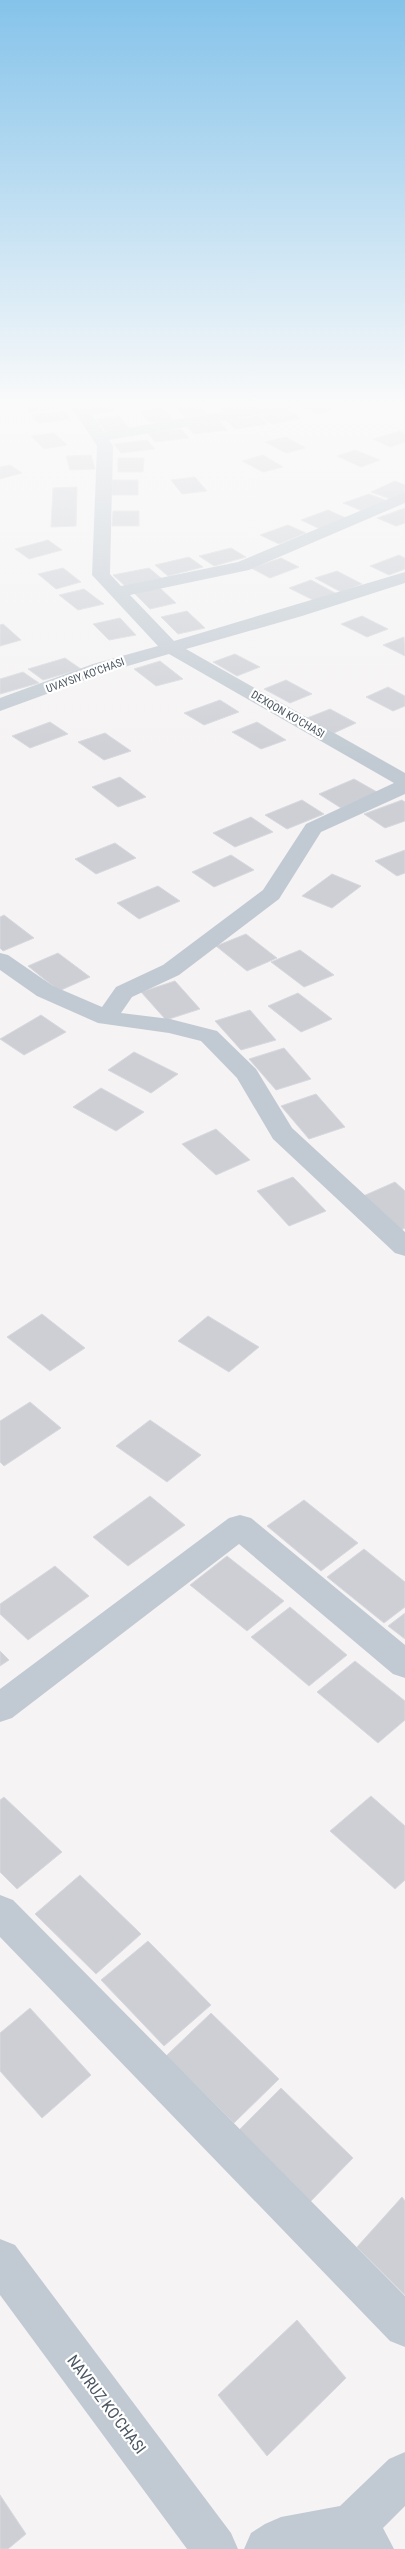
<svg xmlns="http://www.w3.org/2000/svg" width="405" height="2549" font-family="'Roboto Condensed',sans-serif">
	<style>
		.building { fill: #cdcfd5; stroke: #d7d9de }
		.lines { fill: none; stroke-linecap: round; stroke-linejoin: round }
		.minor { fill: #c1cad2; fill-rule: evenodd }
		.labels { text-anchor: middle; stroke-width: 4.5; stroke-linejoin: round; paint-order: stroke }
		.far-street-label { font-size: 11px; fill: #4a5661; stroke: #fff }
		.near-street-label { font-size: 16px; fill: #4a5661; stroke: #fff }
	</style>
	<rect width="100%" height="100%" fill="#f5f3f3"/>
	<path class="building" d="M24,405H59L61,408L29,412Z
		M85,405H110L115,411L92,414Z
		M174,405H199L207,414L185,417Z
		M217,405H253L256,409L225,413Z
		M307,405H342L344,406L318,414L303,406Z
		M163,408L173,420L150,423L140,411Z
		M289,410L301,418L272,424L259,416Z
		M64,411L71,419L38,423L31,415Z
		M119,416L129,428L105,431L96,419Z
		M259,416L267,424L235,429L226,420Z
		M219,421L227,430L194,434L186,425Z
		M181,429L189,438L155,442L148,433Z
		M400,431L405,434V442L390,447L373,439Z
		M54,433L67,445L44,449L31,436Z
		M286,437L306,448L286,453L265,442Z
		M147,440L155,449L121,453L114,444Z
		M355,450L380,460L361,467L337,456Z
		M91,455L95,469L70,470L66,456Z
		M263,455L283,467L263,472L242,461Z
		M118,458H144L143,472H118Z
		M10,465L22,473L0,479V467Z
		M195,477L207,491L182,494L171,480Z
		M112,480H138V495H112Z
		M395,481L405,485V493L390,499L371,492Z
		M77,487L76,526L51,527L53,488Z
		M369,494L388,501L362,511L343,503Z
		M405,508V523L396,526L377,518Z
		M328,510L346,518L320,529L301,520Z
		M113,511H139V526H112Z
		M288,525L306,533L279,544L260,535Z
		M48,540L62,550L29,559L15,549Z
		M231,548L246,557L214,566L199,556Z
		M399,555L405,558V569L389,575L370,566Z
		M189,557L203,567L168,576L155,565Z
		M281,558L299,567L270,578L251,568Z
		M63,568L81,582L56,589L38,574Z
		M149,568L161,578L125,586L113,575Z
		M337,571L362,584L341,592L315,578Z
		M311,580L337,594L315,601L289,588Z
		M159,587L176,603L150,609L134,593Z
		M84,589L104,604L78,610L59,595Z
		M187,611L205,628L178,634L161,617Z
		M362,616L388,629L367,637L341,624Z
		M120,618L136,635L109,640L93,624Z
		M3,624L21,640L0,646V625Z
		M404,637L405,656L383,645Z
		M235,654L260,667L237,676L213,662Z
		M65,658L81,669L43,680L28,669Z
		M160,661L183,679L156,686L134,669Z
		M23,672L39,683L0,694V679Z
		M286,680L312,694L290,703L264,689Z
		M388,687L405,696V706L393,711L366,697Z
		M220,700L239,712L204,725L184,713Z
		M330,709L356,723L334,733L307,718Z
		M50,722L68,734L30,748L12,736Z
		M257,722L286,740L261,749L232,732Z
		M105,733L131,751L104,760L78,742Z
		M120,777L146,797L118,807L92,787Z
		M354,779L377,792L341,808L319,794Z
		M302,800L324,814L287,829L265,815Z
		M402,800L405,802V821L385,828L364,814Z
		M251,817L273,832L235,847L213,833Z
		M115,843L136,858L96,874L75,859Z
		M405,850V873L397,876L375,861Z
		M231,855L254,870L214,887L192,872Z
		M332,874L361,886L332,908L302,896Z
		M158,886L180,901L139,919L117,903Z
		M4,915L34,938L3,951L0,948V917Z
		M246,934L277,958L247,971L216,946Z
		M300,950L334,975L304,987L271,962Z
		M58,953L90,977L59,991L28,966Z
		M175,981L200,1009L166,1020L141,992Z
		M298,993L332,1019L301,1032L268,1006Z
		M250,1010L276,1040L241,1050L215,1021Z
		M41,1015L66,1032L24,1055L0,1039Z
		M284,1048L311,1079L276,1090L249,1059Z
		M134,1052L178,1074L151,1093L108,1070Z
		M101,1088L144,1112L116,1131L73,1107Z
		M316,1094L345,1127L309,1139L281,1106Z
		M216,1129L250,1160L216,1175L182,1144Z
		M293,1177L326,1211L289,1226L257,1191Z
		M395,1182L405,1191V1228L399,1231L361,1197Z
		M42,1314L85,1348L50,1371L7,1337Z
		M208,1316L259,1347L229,1372L178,1341Z
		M30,1402L61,1428L4,1466L0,1462V1421Z
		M150,1420L201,1455L167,1482L116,1446Z
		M150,1496L185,1525L128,1566L93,1537Z
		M304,1500L358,1543L321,1571L267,1526Z
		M364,1549L405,1582V1607L384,1623L327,1577Z
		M227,1556L284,1601L247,1631L190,1585Z
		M55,1566L89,1596L28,1640L0,1614V1604Z
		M290,1607L347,1655L309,1686L251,1637Z
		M405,1613V1639L388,1626Z
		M0,1651L9,1660L0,1666Z
		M355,1661L405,1701V1720L378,1743L317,1692Z
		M371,1796L405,1826V1880L395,1889L330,1831Z
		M4,1797L62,1852L17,1889L0,1872V1800Z
		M80,1875L141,1934L96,1974L35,1914Z
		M148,1941L211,2005L164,2046L101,1980Z
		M30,2008L91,2075L42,2118L0,2071V2033Z
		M211,2013L279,2079L234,2123L166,2056Z
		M281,2088L353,2158L307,2205L235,2134Z
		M402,2197L405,2201V2295L357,2247Z
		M297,2320L346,2378L267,2456L218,2395Z
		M0,2495L26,2534L8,2549H0Z"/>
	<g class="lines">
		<path class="minor" d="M70,405H85L104,432L262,405H297L290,409L109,440L113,446L110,574L121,586L238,562L405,492V503L249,570L130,595L174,641L405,572V583L302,616L186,649L405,773V794L321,832L279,899L179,975L132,997L121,1013L170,1019L217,1031L256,1069L292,1128L405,1232V1256L395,1253L273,1139L237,1078L201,1041L169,1033L98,1023L37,996L0,970V953L8,955L53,986L102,1007L116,987L163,965L263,890L306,824L394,783L169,654L107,672L0,711V698L93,664L158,646L92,575L97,446Z
			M240,1515L251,1518L405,1645V1678L393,1674L239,1544L12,1718L0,1722V1689L229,1518Z
			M0,1895L13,1900L405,2296V2347L390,2341L0,1937Z
			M0,2239L15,2245L231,2533L238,2549H187L0,2295Z
			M405,2452V2506L383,2528L394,2549H244L251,2533L265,2524L281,2517L340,2506L389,2459Z"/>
	</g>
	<linearGradient id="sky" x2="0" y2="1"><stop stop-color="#85c3ea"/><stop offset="0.53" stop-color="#fafafa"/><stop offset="1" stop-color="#fafafa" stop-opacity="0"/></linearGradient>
	<rect width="405" height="762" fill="url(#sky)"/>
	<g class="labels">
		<g class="far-street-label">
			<text transform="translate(85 675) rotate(-20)" y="4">UVAYSIY KO'CHASI</text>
			<text transform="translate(288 714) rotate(30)" y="4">DEXQON KO'CHASI</text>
		</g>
		<g class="near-street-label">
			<text transform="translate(107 2404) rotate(53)" y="6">NAVRUZ KO'CHASI</text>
		</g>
	</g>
</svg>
